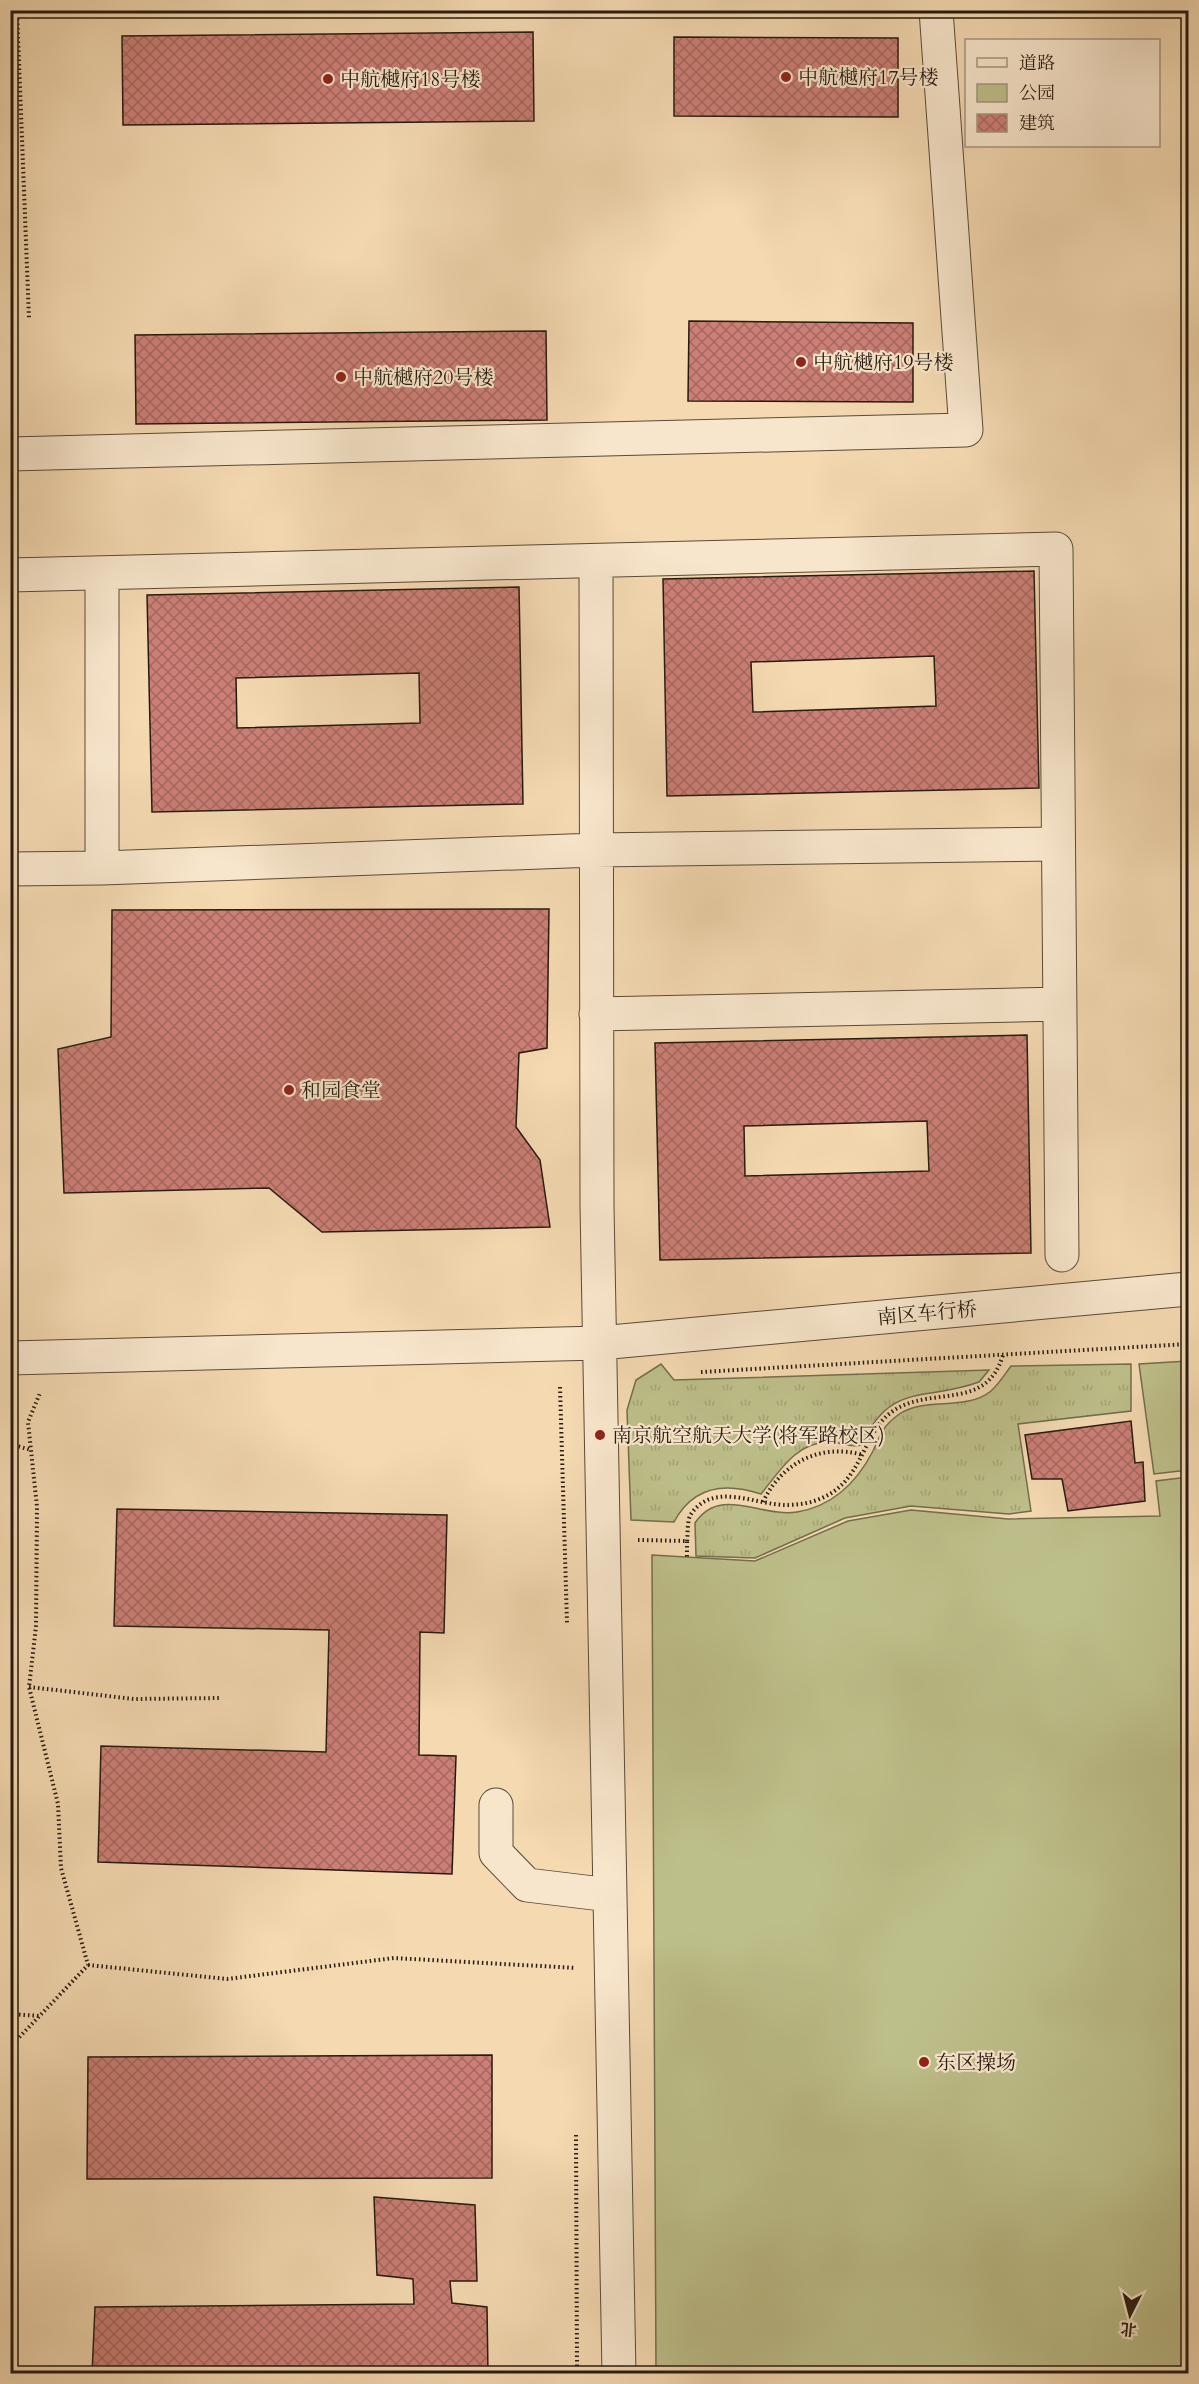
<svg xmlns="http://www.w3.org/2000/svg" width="1199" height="2384" font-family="Cardo,'Noto Serif SC',serif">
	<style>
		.grass { fill: url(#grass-tufts); stroke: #726d4d; stroke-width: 1.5 }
		.park { fill: #bdbf8a; stroke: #726d4d; stroke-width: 1.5 }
		.building { fill: url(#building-cross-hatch); stroke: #261b10; stroke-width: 1.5; fill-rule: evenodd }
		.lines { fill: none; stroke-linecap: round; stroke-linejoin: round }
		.minor-casing { stroke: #5a4a38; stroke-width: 35 }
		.path { stroke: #261b10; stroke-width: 4; stroke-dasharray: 1.5 3; stroke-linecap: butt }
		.minor { stroke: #f8e6cc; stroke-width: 33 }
		.poi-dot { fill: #8f2418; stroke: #f8e6cc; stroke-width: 2 }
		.labels { text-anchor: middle; stroke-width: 4.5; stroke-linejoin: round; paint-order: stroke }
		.poi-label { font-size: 20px; fill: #261b10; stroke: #f8e6cc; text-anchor: start }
		.street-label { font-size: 20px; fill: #261b10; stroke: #f8e6cc }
	</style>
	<defs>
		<pattern id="grass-tufts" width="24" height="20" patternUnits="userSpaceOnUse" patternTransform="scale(1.5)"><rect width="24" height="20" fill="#bdbf8a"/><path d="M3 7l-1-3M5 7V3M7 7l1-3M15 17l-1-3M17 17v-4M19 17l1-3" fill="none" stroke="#a2a476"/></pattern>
		<pattern id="building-cross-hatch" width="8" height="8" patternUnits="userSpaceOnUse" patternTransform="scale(1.5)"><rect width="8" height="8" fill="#cc7f76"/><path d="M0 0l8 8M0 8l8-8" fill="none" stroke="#a5675f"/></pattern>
	</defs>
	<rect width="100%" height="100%" fill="#f4d9b1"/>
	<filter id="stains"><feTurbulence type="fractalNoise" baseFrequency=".00333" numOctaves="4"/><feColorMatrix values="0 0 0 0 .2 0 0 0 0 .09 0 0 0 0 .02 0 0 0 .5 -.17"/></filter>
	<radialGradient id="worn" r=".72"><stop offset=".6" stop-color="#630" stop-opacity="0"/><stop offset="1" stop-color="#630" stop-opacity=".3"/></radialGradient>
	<path class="grass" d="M661,1364L674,1380L989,1370L979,1382C924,1402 891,1381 861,1445C849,1448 841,1442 829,1442C796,1442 779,1472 761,1494C725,1482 693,1486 674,1522L631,1520L627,1410L636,1380Z
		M1131,1364V1411L1018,1424L1031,1511L1009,1514L911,1506L845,1518L755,1558L696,1556L695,1523C720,1485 762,1518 797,1512C833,1506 857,1482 873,1451C881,1434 882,1427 898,1415C924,1396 965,1412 991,1391C999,1384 1005,1374 1011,1366Z"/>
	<path class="park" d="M1188,1361V1470L1154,1474L1139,1364Z
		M1188,1477V2373H656L652,1555L755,1561L848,1521L911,1510L1008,1519L1160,1516L1156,1481Z"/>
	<path class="building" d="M533,32L534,121L123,125L122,36Z
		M674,37L898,38V117L674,116Z
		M689,321L913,323V402L688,401Z
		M546,331L547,420L136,424L135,335Z
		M1034,571L1039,788L667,796L663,579ZM934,656L936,706L753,712L751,662Z
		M519,587L523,804L152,812L147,595ZM419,673L420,723L237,728L236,678Z
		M549,909L547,1048L519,1053L516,1127L540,1160L550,1227L322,1232L269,1188L64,1193L58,1049L111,1037L112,910Z
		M1027,1035L1031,1253L660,1260L655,1043ZM927,1121L929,1171L745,1176L744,1126Z
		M1131,1421L1135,1463L1143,1462L1145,1501L1068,1511L1062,1479H1032L1025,1435Z
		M117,1509L447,1515L444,1633L420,1632L419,1755L456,1756L452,1874L98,1862L101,1746L326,1752L329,1630L114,1626Z
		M492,2055V2178L87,2179L88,2057Z
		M374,2197L475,2205L477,2281H450L452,2303L487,2307L488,2374H92L95,2307L414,2304L413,2279L377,2275Z"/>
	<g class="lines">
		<g class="minor-casing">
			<path id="minor" d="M10,454L966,430L936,10
				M596,562L597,1206L619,2374
				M10,575L1056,549L1062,1255
				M102,575V868L595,850L1058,844
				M10,869L102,868
				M596,1014L1060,1004
				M10,1358L600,1343L1188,1289
				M496,1805V1853L527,1885L610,1895"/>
		</g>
		<path class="path" d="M17,10L29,319
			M701,1372L1188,1344
			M560,1387L567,1623
			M10,1444L31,1450
			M763,1502C782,1462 821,1443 863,1455
			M638,1540L687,1541V1557
			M687,1541C688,1533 687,1520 691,1514C714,1481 755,1505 786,1505C798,1505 811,1503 822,1498C864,1480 862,1432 893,1411C932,1385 986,1412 1003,1355
			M29,1687L134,1699L221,1698
			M88,1965L227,1979L394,1958L576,1968
			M10,2014L40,2016
			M10,2047L88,1965L61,1868L58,1804L29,1687L36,1626L37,1507L28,1422L40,1393
			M576,2135L577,2374"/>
		<use href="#minor" class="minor"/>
	</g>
	<g class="poi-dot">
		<circle cx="786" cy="77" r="6"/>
		<circle cx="328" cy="79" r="6"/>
		<circle cx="801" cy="362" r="6"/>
		<circle cx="341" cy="377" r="6"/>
		<circle cx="289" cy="1090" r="6"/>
		<circle cx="600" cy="1435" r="6"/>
		<circle cx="924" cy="2062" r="6"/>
	</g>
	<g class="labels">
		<g class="poi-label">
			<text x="798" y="84">中航樾府17号楼</text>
			<text x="340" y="86">中航樾府18号楼</text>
			<text x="813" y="369">中航樾府19号楼</text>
			<text x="353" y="384">中航樾府20号楼</text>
			<text x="301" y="1097">和园食堂</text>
			<text x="612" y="1442">南京航空航天大学(将军路校区)</text>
			<text x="936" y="2069">东区操场</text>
		</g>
		<g class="street-label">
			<text transform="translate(927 1313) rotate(-5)" y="7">南区车行桥</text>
		</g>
	</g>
	<rect width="1199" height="2384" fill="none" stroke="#f4d9b1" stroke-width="36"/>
	<rect x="12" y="12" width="1175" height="2360" fill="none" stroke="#261b10" stroke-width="3"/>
	<rect x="18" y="18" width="1163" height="2348" fill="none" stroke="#261b10" stroke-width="1.5"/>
	<rect x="965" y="39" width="195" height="108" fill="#f8e6cc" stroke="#a49581" stroke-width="1.5"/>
	<rect x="977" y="58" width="30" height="9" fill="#f8e6cc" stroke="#a49581" stroke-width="1.5"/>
	<text x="1019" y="69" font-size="18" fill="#261b10">道路</text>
	<rect x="977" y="84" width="30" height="18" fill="#bdbf8a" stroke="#a49581" stroke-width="1.5"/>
	<text x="1019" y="99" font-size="18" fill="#261b10">公园</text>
	<rect x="977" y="114" width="30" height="18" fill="url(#building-cross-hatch)" stroke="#a49581" stroke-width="1.5"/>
	<text x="1019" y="129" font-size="18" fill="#261b10">建筑</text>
	<g transform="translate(1130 2315) rotate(186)" stroke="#f8e6cc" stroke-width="4.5" paint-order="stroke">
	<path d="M0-4.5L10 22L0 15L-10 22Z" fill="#261b10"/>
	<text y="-9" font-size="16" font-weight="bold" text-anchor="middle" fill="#261b10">北</text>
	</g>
	<rect width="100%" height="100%" filter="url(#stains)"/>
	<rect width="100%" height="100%" fill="url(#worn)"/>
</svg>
